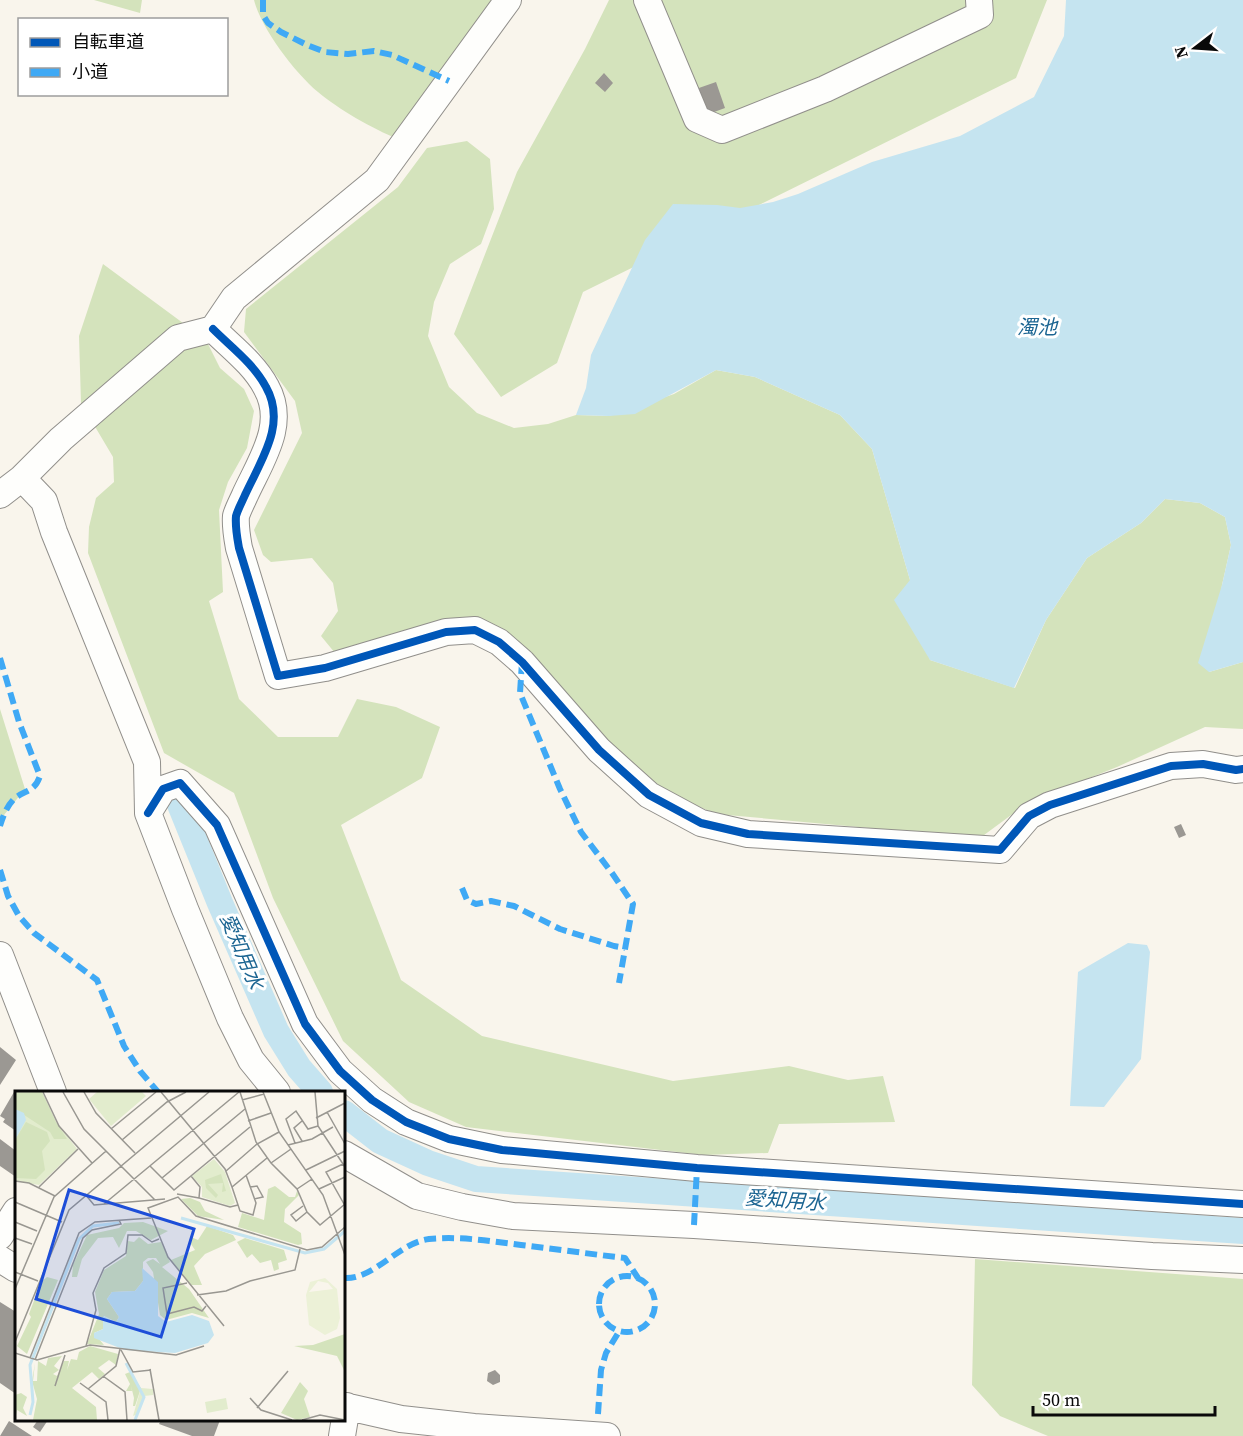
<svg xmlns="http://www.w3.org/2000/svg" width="1243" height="1436" font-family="'Source Serif 4','Noto Sans JP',serif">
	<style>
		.forest { fill: #d4e3bc }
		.water { fill: #c5e4f0 }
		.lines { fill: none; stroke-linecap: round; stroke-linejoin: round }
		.canal { stroke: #c5e4f0; stroke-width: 26 }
		.building { fill: #9b9893 }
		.minor-casing { stroke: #918f8b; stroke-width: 28 }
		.minor { stroke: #fefefc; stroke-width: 26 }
		.quiet { stroke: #3fa9f5; stroke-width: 6; stroke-dasharray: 12 6; stroke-linecap: butt }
		.cycleway-casing { stroke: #fff; stroke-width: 11 }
		.cycleway { stroke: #0057b8; stroke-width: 8 }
		.labels { text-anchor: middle; stroke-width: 6; stroke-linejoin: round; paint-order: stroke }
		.water-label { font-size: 20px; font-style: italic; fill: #1c6592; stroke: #fff }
		.inset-river { fill: none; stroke: #c5e4f0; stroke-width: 3 }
		.inset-road { fill: none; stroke: #999791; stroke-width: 1.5 }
		.view { fill: #1d4ed8; fill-opacity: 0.15; stroke: #1d4ed8; stroke-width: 3 }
		.inset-edge { fill: none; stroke: #090909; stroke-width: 3 }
	</style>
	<rect width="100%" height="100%" fill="#f9f5ec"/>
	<path class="forest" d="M94,0H142L140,13Z
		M254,0H502L398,139C373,129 338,109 318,92C295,73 261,28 254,0Z
		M609,0H1047L1016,78L583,292L557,363L501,397L454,334L517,172L585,49Z
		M467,141L490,159L494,209L481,244L450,264L434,302L428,336L449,387L477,413L514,428L548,424L576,415L609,416L674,394L716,370L755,377L840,415L872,449L910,580L930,660L1015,688L1046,620L1087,558L1141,523L1165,499L1200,503L1225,517L1231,545L1222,585L1209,672L1243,662V729L1205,727L1117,767L1029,802L980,838L716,814L663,791L623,759L517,643L499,627L459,620L335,653L321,636L338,611L333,583L312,558L271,562L263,555L254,530L302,433L295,401L244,332L246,309L398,187L427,148Z
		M103,264L206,340L220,368L244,389L254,411L247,448L228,482L219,510L223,592L209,601L239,699L278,737H338L357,699L396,707L440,727L422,778L341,825L401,980L482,1036L673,1081L789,1066L848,1080L883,1076L895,1122L779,1124L768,1153L703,1155L466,1127L409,1102L343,1041L273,898L234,793L164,753L88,553L89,527L96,498L114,482L113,457L81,403L79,336Z
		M0,709L25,789L0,820Z
		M975,1259L1243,1279V1436H1048L1000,1416L972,1385Z"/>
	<path class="water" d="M1066,0H1243V662L1209,672L1198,663L1222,585L1231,545L1225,517L1200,503L1165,499L1141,523L1087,558L1046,620L1014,688L930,660L894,600L910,580L872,449L840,415L755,377L716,370L635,414L609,416L576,415L586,388L591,355L645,240L673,204L717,205L740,208L773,202L798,194L872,162L960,136L1034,97L1064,36Z
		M1128,943L1147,945L1150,952L1141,1059L1104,1107L1070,1106L1078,972Z"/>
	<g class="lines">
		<path class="canal" d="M179,802L220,903L276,1031L299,1068L320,1092
			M344,1113L380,1141L428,1163L476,1179L1243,1231"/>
	</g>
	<path class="building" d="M604,73L613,83L605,92L595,83Z
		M716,82L725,108L706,115L696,89Z
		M1181,824L1186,835L1179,838L1174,827Z
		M0,1047L16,1060L0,1085Z
		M14,1092L16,1094V1131L3,1122L5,1119L0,1116Z
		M0,1139L16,1151V1177L0,1166Z
		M0,1302L16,1312V1394L0,1383Z
		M495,1370L500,1375V1382L493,1385L487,1381L488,1373Z
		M38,1420H48L40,1432L33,1427Z
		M161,1420H220L214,1436H192L159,1424Z
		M9,1421L32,1436H0Z"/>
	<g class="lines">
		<g class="minor-casing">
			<path id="minor" d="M647,0L697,119L722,130L825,89L980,15L979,0
				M213,329C231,347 254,364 266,387C287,424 261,460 245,495C242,502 238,509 236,516C235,527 237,537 239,548L278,676L325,668L446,632L475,630L499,642L522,662L599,750L649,795L701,823L748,834L1000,850L1029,816L1050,805L1171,766L1203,764L1236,770L1243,769
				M22,478L44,501L54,532L147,762L148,813L185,909L230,1018L251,1060L277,1092
				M0,495L22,478L61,439L178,338L213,329L234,298L377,180L508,0
				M148,813L163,789L180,783L217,825L305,1024L340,1071L372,1100L406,1122L449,1139L502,1150L697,1168L1243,1204
				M0,955L53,1092
				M344,1154L417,1196L462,1207L513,1216L694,1225L1152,1256L1243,1260
				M0,1236L16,1211
				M0,1259L16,1269
				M344,1406L401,1419L474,1427L607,1436
				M342,1436L347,1406"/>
		</g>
		<use href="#minor" class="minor"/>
		<path class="quiet" d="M263,0V15L268,23L281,32L307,45L325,52L348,54L374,51L392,55L449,81
			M0,658L19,722L40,776C34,793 26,789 14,799C7,806 3,816 0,826
			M522,662L520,693L560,789L581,832L612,873L633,904L619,983
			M0,870L8,896L19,916L34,933L97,980L124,1046L140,1071L158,1092
			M462,888L467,900L476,904L491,901L514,906L560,929L614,946L625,948
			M694,1225L697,1168
			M599 1304a28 28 0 1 1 56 0a28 28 0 1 1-56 0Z
			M344,1278C374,1280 398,1243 429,1239C460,1236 490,1241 521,1245C555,1249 590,1254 625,1258L638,1278
			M598,1414L601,1370L606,1353L620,1330"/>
		<g class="cycleway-casing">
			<path id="cycleway" d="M213,329C231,347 254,364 266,387C287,424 261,460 245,495C242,502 238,509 236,516C235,527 237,537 239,548L278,676L325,668L446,632L475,630L499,642L522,662L599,750L649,795L701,823L748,834L1000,850L1029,816L1050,805L1171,766L1203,764L1236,770L1243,769
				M148,813L163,789L180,783L217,825L305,1024L340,1071L372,1100L406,1122L449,1139L502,1150L697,1168L1243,1204"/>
		</g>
		<use href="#cycleway" class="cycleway"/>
	</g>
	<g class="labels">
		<g class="water-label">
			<text x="1037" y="334">濁池</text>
			<text transform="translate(242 951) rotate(67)" y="7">愛知用水</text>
			<text transform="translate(785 1200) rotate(4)" y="7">愛知用水</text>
		</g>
	</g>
	<g transform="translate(15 1091)">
		<rect width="330" height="330" fill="#f9f5ec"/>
		<path d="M0,1H27L41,31L62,58L24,94L0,90ZM82,1H127L131,5L96,35L74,8ZM199,68L210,81L220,112L215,115L187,106V96L177,85ZM126,297L138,298V304L129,305L123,323L118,325ZM211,307L213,318L192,322L190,311Z" fill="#e2eccd"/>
		<path d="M27,1L41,31L52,48H39L35,41L0,18V2ZM11,31L32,41L35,50L27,60L30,79L21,88L0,87V49ZM206,83L211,100L207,101L208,92L193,93L203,104L201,107L191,97L190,89ZM260,95L274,106H280L282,100L284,104L270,118L269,131L286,142L287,153L283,154L223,136L227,122L249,129L253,98ZM175,107L185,111L190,120L209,129L183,125L166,108ZM128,131L153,140L136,149L121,140H112L104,157L98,146L83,147L67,168L62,186H57L58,174L72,144L104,137L109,132ZM192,135L218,144L221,149L190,163L179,175L187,194H176L156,169L180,159L174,150L176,146L183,149ZM124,146L133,153L146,151L155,171L147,176L174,198L194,227L177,222L151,229L145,224L138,181L131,171L138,168L145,173L141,167H133L128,171V190L120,200L97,201L92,208L104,226L101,231L89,225L88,238L79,242L89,254L72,253L84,223L80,201L89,179L111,165L113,150L119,151ZM230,147L269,159L272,169L263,172L264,178L259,180L256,169L245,172L237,163L232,167L222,151ZM32,186L43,189L12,263L2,255L16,226L14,223L26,191ZM330,243V281L322,265L279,255L298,254ZM75,255L103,263L101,274L94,269L83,277L90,283L84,288L77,281L57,297L81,316L82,329H18L22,308L17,290L20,272L18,290H22L23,270L31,275L33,267L47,265L39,275L44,279L38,283L42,285L49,270H54L52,279L56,268L62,269L64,261ZM115,281L126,297L120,315H118L119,307L116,295L117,300H111L115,293L110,283ZM285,291L293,300L289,308L295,326L282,329L266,322ZM6,302L12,306L8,317L12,325L2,319L0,329V304Z" fill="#d4e3bc"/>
		<path d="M310,187L322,198L325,227L322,238L310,244L294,234L291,204L295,191ZM303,190L313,192L318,198L294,201Z" fill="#ecf1d7" fill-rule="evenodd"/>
		<path d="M0,18L9,22L11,29L0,49ZM127,177L143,191V225L151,231L177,224L194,230L199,244L193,252L160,262L110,259L79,247V242L88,238V225L101,231L104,226L92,208L97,201L120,200L128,190Z" fill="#c5e4f0"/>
		<path class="inset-river" d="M166,127L290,162L309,158L330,140M111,272L129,306L120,329M15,324L18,311L15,274L64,148L78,135L104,132"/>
		<path class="inset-road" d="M28,1L44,35L77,72M48,1L69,38L140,109M69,1L81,22L120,62M146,1L210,78L217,96L252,67M225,1L241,51L256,72L282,98L292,121L305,134L330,113M248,1L264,41L308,104L330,164M300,1L303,35L330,76M227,9L249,3M312,21L330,53M301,27L330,12M233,30L256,22M96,38L141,1M107,49L152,11L171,1M287,50L279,37L287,30M280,52L271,28L281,20L293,38L303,35M273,54L297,48L318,36M256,72L276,58M328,73L311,81L329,113M135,75L159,99L235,36M291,79L330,60M211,80L242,53L264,41M176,85L185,96L184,107L215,116L223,114M147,87L230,18M0,90L14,92L40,105M24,96L63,58M217,96L225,120L238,124L241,112L231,84M235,96L242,95L248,106L239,108M282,98L297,88M304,98L330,86M70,103L79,114L150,108M162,103L184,107M0,111L47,131M89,113L224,1M288,115L276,124L281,130L292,121M0,131L22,140M0,147L17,153M0,181L23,190M172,192L148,197L152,223L179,216L187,220L191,215M0,198L39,106L91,60M182,204L211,200L235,190L280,179L285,158M209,235L153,166L133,117L163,106L181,125L292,159L307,156L330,136M0,251L54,119L194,1M71,255L81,219L78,202L89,177L111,162L113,144H127L137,151L144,148M106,259L118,281L136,279M0,262L22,269L75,254L161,264L189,255M15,267L64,142L80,131L136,127M20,269L68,147L77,139L106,133L104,129M135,278L144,329M88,285L110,301L112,329M65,292L91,311L93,329M40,295L50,264M73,298L101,275L105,258M235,307L246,319L277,329M242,317L273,280M287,329L305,324L330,329"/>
		<path class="view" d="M54,99L179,138L146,246L21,208Z"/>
		<rect width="330" height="330" class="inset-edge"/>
	</g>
	<rect x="18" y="18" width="210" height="78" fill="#ffffff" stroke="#9d9d9d" stroke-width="1.5"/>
	<rect x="30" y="38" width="30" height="9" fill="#0057b8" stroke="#9d9d9d" stroke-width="1.5"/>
	<text x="72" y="48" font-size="18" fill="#090909">自転車道</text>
	<rect x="30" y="68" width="30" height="9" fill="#3fa9f5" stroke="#9d9d9d" stroke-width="1.5"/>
	<text x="72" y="78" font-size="18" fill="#090909">小道</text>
	<g transform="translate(1195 48) rotate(253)" stroke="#ffffff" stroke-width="4.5" paint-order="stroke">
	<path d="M0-4.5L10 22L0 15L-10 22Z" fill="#090909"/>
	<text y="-9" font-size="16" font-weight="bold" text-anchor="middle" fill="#090909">N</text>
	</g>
	<path d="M1033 1406v9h182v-9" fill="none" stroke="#090909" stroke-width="3"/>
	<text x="1042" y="1406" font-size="18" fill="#090909" stroke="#ffffff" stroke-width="4.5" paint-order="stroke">50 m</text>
</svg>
